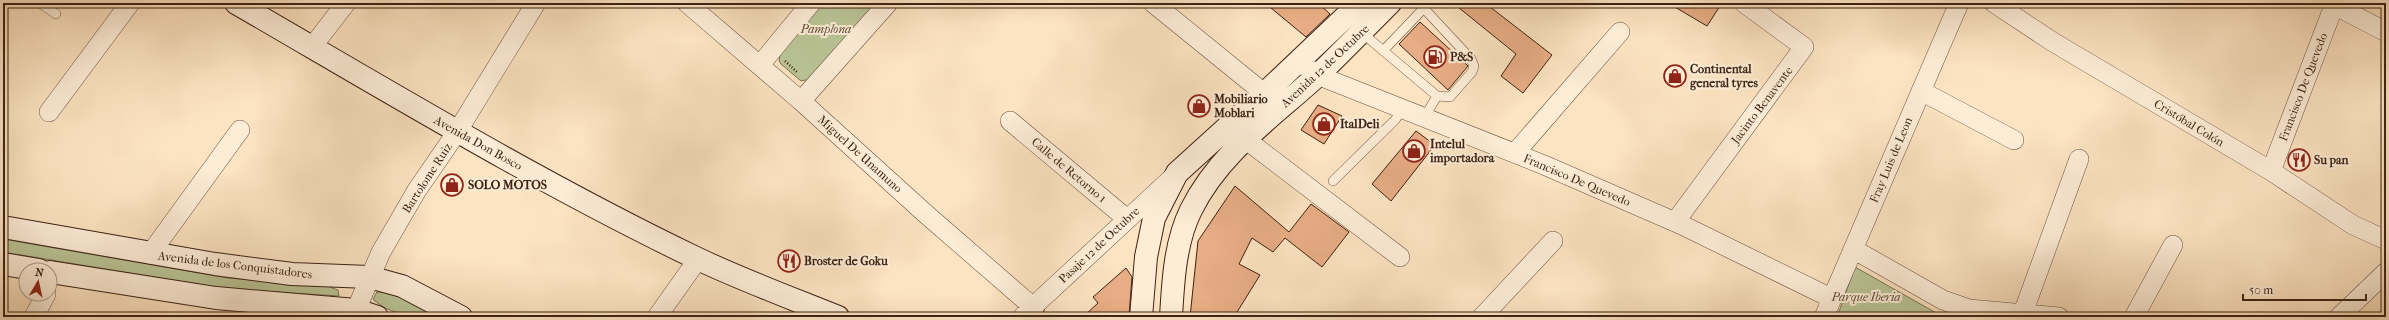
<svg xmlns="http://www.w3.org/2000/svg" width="2389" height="320" font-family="'IM FELL French Canon',serif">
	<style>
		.green { fill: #bac597; stroke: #7c7456 }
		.building { fill: #e7ad85; stroke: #3d2214 }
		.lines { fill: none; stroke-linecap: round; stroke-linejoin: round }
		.service-casing { stroke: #6d523f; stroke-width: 10 }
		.minor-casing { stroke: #6d523f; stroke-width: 20 }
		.secondary-casing { stroke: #3d2214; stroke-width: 24 }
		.path { stroke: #3d2214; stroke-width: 2.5; stroke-dasharray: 1 2; stroke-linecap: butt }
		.service { stroke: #fdedd7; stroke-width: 9 }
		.minor { stroke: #fdedd7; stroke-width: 19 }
		.secondary { stroke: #fdedd7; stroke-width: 22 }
		.labels { text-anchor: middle; stroke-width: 4; stroke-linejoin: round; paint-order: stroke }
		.park-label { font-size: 12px; font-style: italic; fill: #5c4b35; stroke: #fdedd7 }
		.poi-label { font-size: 12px; font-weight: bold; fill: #3d2214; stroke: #fdedd7; text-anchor: start }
		.street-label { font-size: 12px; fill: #3d2214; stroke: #fdedd7 }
	</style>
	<rect width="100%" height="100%" fill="#fce3c1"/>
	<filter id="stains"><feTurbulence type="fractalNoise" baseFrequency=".005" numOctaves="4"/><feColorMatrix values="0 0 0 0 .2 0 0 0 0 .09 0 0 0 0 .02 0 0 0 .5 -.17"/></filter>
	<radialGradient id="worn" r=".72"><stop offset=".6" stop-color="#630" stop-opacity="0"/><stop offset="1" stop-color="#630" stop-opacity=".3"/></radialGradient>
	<path class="green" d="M822,3H875L810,79L801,81L781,64L779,61L780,54Z
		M3,239L228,278L327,286L338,290L339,296L226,289L3,252Z
		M1855,267L1938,314L1957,317H1837Z
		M377,292C395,291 424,309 440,317C418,317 390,316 373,299Z"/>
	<path class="building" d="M1265,3H1318L1330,14L1306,37Z
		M1453,3H1485L1552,55L1523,93L1501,76L1516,54Z
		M1668,3H1722L1707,26Z
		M1420,22L1468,66L1448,90L1399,44Z
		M1318,105L1342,116L1324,144L1301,130Z
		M1416,131L1435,145L1391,201L1372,184Z
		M1235,186L1289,232L1311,204L1349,232L1322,267L1285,238L1273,252L1252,238L1239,264L1260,275L1234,317H1190L1198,241Z
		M1126,268L1132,277L1129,317H1083L1098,303L1093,297Z"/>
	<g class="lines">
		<g class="service-casing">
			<path id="service" d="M40,3L56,14
				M1361,32L1437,96L1450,97L1472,72L1474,66L1471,59L1419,3
				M1383,51L1424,8
				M1424,118L1437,96
				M1333,181L1395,120L1402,110"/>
		</g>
		<g class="minor-casing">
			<path id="minor" d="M687,3L801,101L927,215L1033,307
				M1153,3L1265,94
				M1994,3L2053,42L2271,171L2353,225L2386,240
				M2334,5L2386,32
				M312,47L346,3
				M1299,61L1317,75L1544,165L1682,225L1831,298
				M760,65L811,3
				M1921,91L2014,140
				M801,101L888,3
				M49,112L130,3
				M1010,121L1127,219
				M1245,139L1400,257
				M1515,153L1620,32
				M2271,171L2335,3
				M1675,222L1804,47L1744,3
				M1853,249L1943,300L1969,309L2059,317
				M150,254L240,130
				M2023,313L2079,159
				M1024,315L1173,177
				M34,317L46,294
				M353,317L381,252L417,190L457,132L536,3
				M657,317L698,259
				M1482,317L1553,241
				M1824,317L1959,3
				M2134,317L2173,245
				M2339,317L2386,272"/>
		</g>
		<g class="secondary-casing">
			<path id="secondary" d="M236,3C388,91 538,182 696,258C742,280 791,298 838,317
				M3,227L215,264L292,274L369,277L402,286L461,317
				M3,264L39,270
				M50,272L216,298L356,310L377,317
				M1030,317L1033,307
				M1141,317L1146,257L1154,218L1177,173L1264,94L1360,3
				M1171,317C1173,282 1175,242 1191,210C1219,153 1272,117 1317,76C1342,52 1366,27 1390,3"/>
		</g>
		<path class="path" d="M785,61L798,73"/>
		<use href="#service" class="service"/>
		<use href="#minor" class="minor"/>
		<use href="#secondary" class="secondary"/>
	</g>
	<defs>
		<g id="fuel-ring" transform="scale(1.15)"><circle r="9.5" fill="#fdedd7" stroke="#8f2418" stroke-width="1.5"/><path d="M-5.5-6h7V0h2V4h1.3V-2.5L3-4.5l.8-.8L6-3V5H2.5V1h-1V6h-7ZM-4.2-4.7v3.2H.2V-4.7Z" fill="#8f2418"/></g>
		<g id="shop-ring" transform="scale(1.15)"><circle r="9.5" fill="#fdedd7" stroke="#8f2418" stroke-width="1.5"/><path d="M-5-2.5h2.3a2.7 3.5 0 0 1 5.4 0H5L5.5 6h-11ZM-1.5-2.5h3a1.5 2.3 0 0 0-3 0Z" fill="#8f2418"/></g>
		<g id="restaurant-ring" transform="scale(1.15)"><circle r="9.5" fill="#fdedd7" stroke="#8f2418" stroke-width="1.5"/><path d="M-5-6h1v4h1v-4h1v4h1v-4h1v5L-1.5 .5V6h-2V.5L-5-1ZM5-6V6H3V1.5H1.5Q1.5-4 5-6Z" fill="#8f2418"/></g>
	</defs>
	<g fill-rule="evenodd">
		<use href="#fuel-ring" x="1435" y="57"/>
		<use href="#shop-ring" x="1675" y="76"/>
		<use href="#shop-ring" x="1199" y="106"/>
		<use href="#shop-ring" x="1324" y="124"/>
		<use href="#shop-ring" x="1414" y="151"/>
		<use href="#restaurant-ring" x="2299" y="160"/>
		<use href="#shop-ring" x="452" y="185"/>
		<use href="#restaurant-ring" x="789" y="261"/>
	</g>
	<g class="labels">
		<g class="park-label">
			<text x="826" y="33">Pamplona</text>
			<text x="1866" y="301">Parque Iberia</text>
		</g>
		<g class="poi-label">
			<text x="1450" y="61">P&amp;S</text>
			<text x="1690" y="73">Continental<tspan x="1690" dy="14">general tyres</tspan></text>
			<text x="1214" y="103">Mobiliario<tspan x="1214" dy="14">Moblari</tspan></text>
			<text x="1340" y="128">ItalDeli</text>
			<text x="1430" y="148">Intelul<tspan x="1430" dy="14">importadora</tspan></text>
			<text x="2314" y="164">Su pan</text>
			<text x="468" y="189">SOLO MOTOS</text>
			<text x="804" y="265">Broster de Goku</text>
		</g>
		<g class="street-label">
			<text transform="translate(1325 66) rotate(-43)" y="4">Avenida 12 de Octubre</text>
			<text transform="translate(2303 87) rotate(-69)" y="4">Francisco De Quevedo</text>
			<text transform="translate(1762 105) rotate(-53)" y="4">Jacinto Benavente</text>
			<text transform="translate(2189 123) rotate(31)" y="4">Cristóbal Colón</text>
			<text transform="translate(478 143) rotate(29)" y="4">Avenida Don Bosco</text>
			<text transform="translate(860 154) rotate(42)" y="4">Miguel De Unamuno</text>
			<text transform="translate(1891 160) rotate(-67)" y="4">Fray Luis de Leon</text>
			<text transform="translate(1069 170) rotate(40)" y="4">Calle de Retorno 1</text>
			<text transform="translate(427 178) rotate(-57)" y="4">Bartolome Ruiz</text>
			<text transform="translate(1577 180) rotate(23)" y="4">Francisco De Quevedo</text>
			<text transform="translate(1099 245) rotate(-43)" y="4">Pasaje 12 de Octubre</text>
			<text transform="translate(235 265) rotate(7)" y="4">Avenida de los Conquistadores</text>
		</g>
	</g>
	<rect width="2389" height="320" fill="none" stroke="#fce3c1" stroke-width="16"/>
	<rect x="4" y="4" width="2381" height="312" fill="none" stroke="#3d2214" stroke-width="2"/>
	<rect x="8" y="8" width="2373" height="304" fill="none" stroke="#3d2214"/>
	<g transform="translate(38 282) rotate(9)"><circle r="19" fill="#fdedd7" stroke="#b09c89"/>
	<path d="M0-3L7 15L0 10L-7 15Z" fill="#8f2418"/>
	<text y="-6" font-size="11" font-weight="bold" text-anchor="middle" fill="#3d2214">N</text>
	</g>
	<path d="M2243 294v6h123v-6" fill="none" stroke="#3d2214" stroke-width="2"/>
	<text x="2249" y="294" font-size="12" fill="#3d2214" stroke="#fdedd7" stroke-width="3" paint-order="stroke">50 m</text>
	<rect width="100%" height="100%" filter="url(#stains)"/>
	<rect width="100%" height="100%" fill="url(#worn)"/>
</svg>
